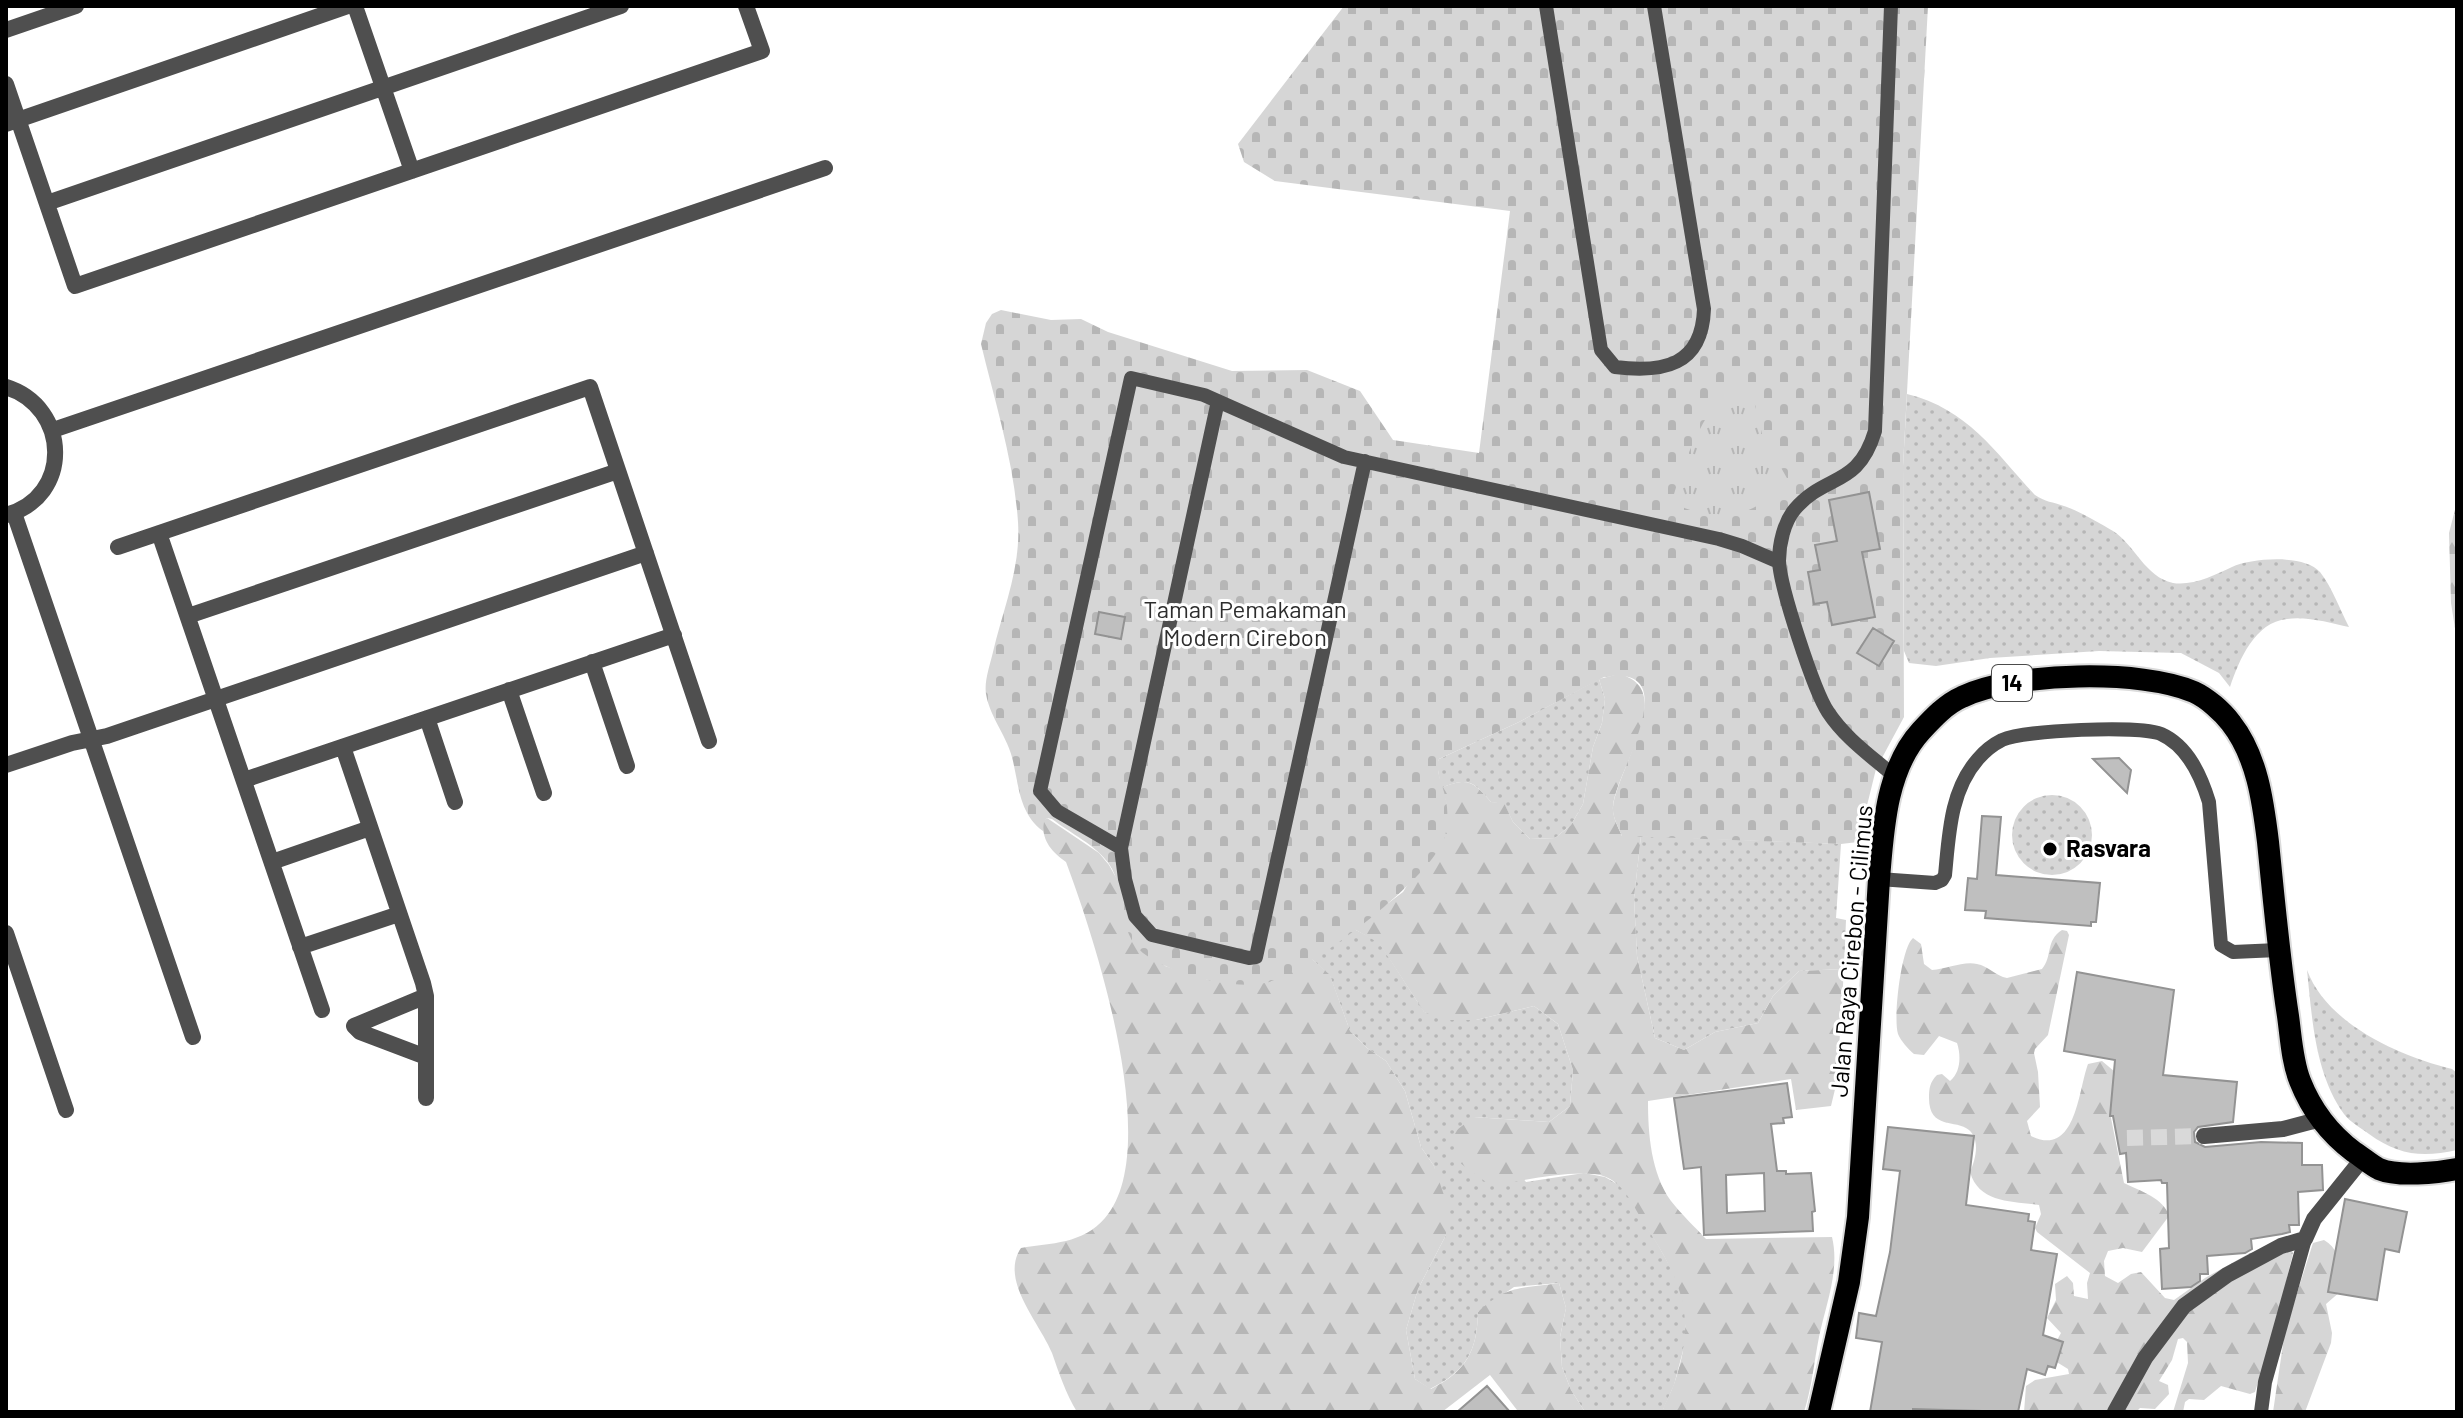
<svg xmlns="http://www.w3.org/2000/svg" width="2463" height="1418" font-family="Barlow,sans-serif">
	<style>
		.grass { fill: url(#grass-dots) }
		.forest { fill: url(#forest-firs) }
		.cemetery { fill: url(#cemetery-stones) }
		.park { fill: url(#park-tufts) }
		.building { fill: #bfbfbf; stroke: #939393; stroke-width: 2; fill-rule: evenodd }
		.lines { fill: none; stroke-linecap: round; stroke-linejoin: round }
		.minor-tunnel { stroke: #d9d9d9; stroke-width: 16; stroke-dasharray: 16 8; stroke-linecap: butt }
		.trunk-casing { stroke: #dbdbdb; stroke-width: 26 }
		.service { stroke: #4f4f4f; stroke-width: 14 }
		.minor { stroke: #4f4f4f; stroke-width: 16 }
		.trunk { stroke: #000; stroke-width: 22 }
		.poi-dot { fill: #000; stroke: #fff; stroke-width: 3 }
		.labels { text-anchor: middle; stroke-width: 6; stroke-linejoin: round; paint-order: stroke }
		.shield { fill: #fff; stroke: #4c4c4c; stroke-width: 2 }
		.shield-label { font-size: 22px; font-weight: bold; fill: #000 }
		.park-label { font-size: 24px; fill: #2d2d2d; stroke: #fff }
		.poi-label { font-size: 24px; font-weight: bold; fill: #000; stroke: #fff; text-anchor: start }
		.street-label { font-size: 24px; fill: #000; stroke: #fff }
	</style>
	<defs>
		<pattern id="grass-dots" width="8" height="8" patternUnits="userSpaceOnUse" patternTransform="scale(2)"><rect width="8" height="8" fill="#d6d6d6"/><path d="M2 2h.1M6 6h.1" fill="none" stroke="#b6b6b6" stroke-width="1.8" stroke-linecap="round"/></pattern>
		<pattern id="forest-firs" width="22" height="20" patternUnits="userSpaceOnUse" patternTransform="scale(2)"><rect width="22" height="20" fill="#d6d6d6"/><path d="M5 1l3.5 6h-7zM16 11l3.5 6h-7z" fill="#b6b6b6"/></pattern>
		<pattern id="cemetery-stones" width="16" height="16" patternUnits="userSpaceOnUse" patternTransform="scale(2)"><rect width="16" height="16" fill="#d6d6d6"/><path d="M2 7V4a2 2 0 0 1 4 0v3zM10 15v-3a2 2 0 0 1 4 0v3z" fill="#b6b6b6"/></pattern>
		<pattern id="park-tufts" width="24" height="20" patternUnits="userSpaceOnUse" patternTransform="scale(2)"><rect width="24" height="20" fill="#d6d6d6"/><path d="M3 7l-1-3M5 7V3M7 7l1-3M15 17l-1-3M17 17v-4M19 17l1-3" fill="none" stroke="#b6b6b6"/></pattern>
	</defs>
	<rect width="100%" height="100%" fill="#fff"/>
	<path class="grass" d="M1907,394C1968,409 1995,452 2035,495C2045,502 2053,502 2064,506C2077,510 2101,524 2113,531C2135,545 2145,577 2173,583C2193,586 2215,575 2232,567C2252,558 2304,554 2320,572C2332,587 2340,610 2349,627C2330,623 2307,616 2287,619C2255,622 2239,660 2230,687L2219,673L2181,653L2099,651L1990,658L1936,666L1909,663L1904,651L1903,466Z
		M1599,679L1605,699L1602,723L1593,747L1583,804L1571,825L1555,838L1530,839L1513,822L1504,804L1491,802C1473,781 1469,777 1441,788L1437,764L1439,759L1519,722Z
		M2012 835a40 40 0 1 1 80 0a40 40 0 1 1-80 0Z
		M1641,836L1841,844L1836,918L1846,920L1844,969L1799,971L1773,996L1758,1023L1715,1032L1684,1050L1655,1038L1637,956L1634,898Z
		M1354,929L1379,942L1424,1012L1476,1020L1534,1006L1558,1024L1573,1070L1570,1106L1549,1122L1474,1117L1526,1182L1584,1173L1605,1177L1624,1188L1658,1245L1676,1277L1685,1306V1343L1674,1385L1662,1412H1585L1571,1390L1562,1367L1560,1337L1566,1308L1559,1283L1514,1287L1478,1312C1477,1352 1466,1371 1430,1389L1415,1379L1406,1330L1418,1289L1446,1235L1434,1166L1421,1147L1405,1091L1386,1061L1367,1048L1350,1031L1330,976L1311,958Z
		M2307,970C2327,1024 2399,1056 2452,1069L2457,1073V1150C2422,1158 2398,1155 2369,1134C2361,1128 2350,1122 2344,1114C2315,1074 2312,1018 2307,970Z"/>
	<path class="forest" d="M2457,502V641L2451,603L2449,533Z
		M1619,674C1679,689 1616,770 1613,806C1612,816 1618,827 1622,836H1641L1634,898L1637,956L1655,1038L1684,1050L1715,1032L1758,1023L1773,996L1799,971L1844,969L1837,1081L1831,1106L1796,1110L1791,1079L1648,1101C1648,1134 1651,1173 1671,1201C1681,1214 1695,1227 1706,1239L1832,1237C1840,1270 1826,1304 1819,1337C1814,1362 1812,1387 1804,1412H1662C1665,1402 1671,1393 1674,1384C1698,1315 1681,1281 1644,1223C1633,1206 1626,1186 1606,1177C1580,1167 1520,1182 1490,1185L1456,1160L1454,1132L1474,1117L1549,1122L1570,1106L1573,1070L1558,1024L1534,1006L1476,1020H1444L1424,1012L1379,943L1354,929L1403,892L1447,822L1446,801L1441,788C1468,777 1473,781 1491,802L1504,803L1513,822L1530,839L1555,838L1571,825L1583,804L1593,747L1602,723L1605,699L1599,679Z
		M1047,818L1099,853L1109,865L1165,966L1209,980L1267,982L1311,958L1330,975L1350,1031L1367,1048L1386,1061L1405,1091L1421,1147L1434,1166L1447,1204L1446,1235L1418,1289L1406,1330L1415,1379L1431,1389C1466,1371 1477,1352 1478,1312C1508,1284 1522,1289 1559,1283L1566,1308L1560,1337L1562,1367L1571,1390L1585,1412H1522L1517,1410L1490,1375L1442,1412H1077C1066,1394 1059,1373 1052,1353C1040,1323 999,1280 1021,1248C1051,1243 1083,1244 1105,1218C1164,1150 1095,939 1066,862C1051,851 1042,841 1043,821Z
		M2062,930L2067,931L2069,935L2048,1035L2035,1049L2034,1053L2038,1072L2040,1107L2027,1121L2031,1136C2076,1158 2078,1091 2088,1064L2102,1061L2121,1077L2110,1113L2124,1183C2140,1191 2164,1198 2169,1216L2142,1252L2123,1248L2108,1251L2104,1261L2105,1276L2118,1283L2131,1274L2141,1272L2165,1298L2174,1300L2205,1278L2250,1253L2290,1249L2293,1253L2277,1320L2255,1392L2250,1394L2221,1386L2204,1400L2189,1399L2185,1402L2183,1412H2173L2188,1363L2187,1342L2183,1338L2178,1339L2172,1360L2159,1381L2168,1385L2169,1394L2155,1409L2140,1408L2136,1412H2024L2026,1386L2035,1380L2069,1374L2068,1369L2055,1361L2056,1342L2061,1333L2047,1318L2056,1300L2055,1284L2067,1276L2073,1283L2074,1296L2088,1299L2087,1283L2090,1273L2037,1232L2035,1228L2041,1214L2039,1205C2011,1201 1979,1203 1970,1172C1975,1161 1981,1141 1969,1130C1956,1119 1929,1130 1929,1098C1929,1088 1930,1082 1937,1075L1942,1074L1950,1081C1961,1072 1961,1055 1957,1043L1939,1036L1924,1055L1914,1054C1908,1049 1901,1041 1898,1034C1893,1018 1901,948 1913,938L1921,944L1924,964L1932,970C1947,969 1963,961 1977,964C1988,966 1996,976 2007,978L2042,969C2053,956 2045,941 2062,930Z
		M2324,1240C2343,1251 2340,1272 2341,1291L2326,1304L2332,1333L2331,1343L2305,1412H2273L2285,1331L2313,1243Z"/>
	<path class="cemetery" d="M1344,6H1928L1903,466L1904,717L1876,769L1858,842L1841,844L1622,836C1618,827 1612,816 1613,807C1615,773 1689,663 1604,677L1519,722L1439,759C1435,773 1444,787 1446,800C1448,810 1448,826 1445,836C1433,878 1306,974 1265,983C1230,990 1171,974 1143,953C1116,932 1127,890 1109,864C1096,845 1070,833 1052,819L1047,818L1044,821L1043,831C1020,814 1019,788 1013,761C1008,737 990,718 986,694C984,681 990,665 993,652C1003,609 1021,568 1018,522C1014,462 995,402 981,344L986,323L992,314L1001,310L1051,320L1081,319L1108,332L1232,371L1307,370L1360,391L1393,440L1479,453L1510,211L1275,181L1244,162L1238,144Z"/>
	<path class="park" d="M1745,379L1750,384L1762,434L1788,480C1777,489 1765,502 1753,508C1727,521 1695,515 1672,502C1681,467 1709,392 1745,379Z"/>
	<path class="building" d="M1869,492L1880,549L1862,552L1875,617L1832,625L1827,602L1814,604L1808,572L1820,570L1815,545L1837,541L1829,500Z
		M1099,612L1125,617L1121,639L1095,634Z
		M1873,628L1894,641L1879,666L1857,653Z
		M2119,758L2131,770L2127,793L2093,759Z
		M1982,816L2001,817L1996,875L2100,883L2096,922H2091V926L1985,918L1986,911L1965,910L1968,878L1977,879Z
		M2077,972L2174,990L2163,1075L2237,1082L2233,1122L2198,1127L2194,1132L2195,1142L2205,1147L2261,1142L2302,1143V1165H2322L2323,1190L2298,1192L2299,1225H2289L2290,1232L2282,1234L2251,1239L2252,1249L2245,1253L2207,1256L2208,1274H2200V1281L2191,1287L2162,1289L2160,1249L2169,1248L2167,1183H2162L2161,1180L2128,1182L2126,1153L2120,1154L2113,1116H2110L2115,1060L2064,1051Z
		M1787,1083L1792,1117L1783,1118L1784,1123L1771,1124L1777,1171H1786V1174L1811,1173L1815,1211L1812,1212L1813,1231L1704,1235L1701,1167L1684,1169L1674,1098ZM1764,1173L1765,1211L1727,1213L1726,1175Z
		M1888,1127L1974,1136L1966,1205L2029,1214L2028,1221L2035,1222L2031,1250L2057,1254L2043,1335L2063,1342L2055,1368L2048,1366L2045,1375L2027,1369L2018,1412L1913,1409V1412H1870L1882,1342L1856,1338L1859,1313L1876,1316L1890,1252L1900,1171L1883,1169Z
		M2345,1199L2407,1212L2399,1252L2385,1249L2377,1300L2328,1292Z
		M1487,1386L1510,1412H1457Z"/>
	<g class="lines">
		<path class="minor-tunnel" d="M2127,1138L2204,1136"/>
		<g class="trunk-casing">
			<path id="trunk" d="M1819,1412L1849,1282L1858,1217L1879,879C1883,830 1886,769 1921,731C1933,718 1946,704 1962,697C2014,672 2142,669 2194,692C2207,698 2222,711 2231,723C2257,756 2263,801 2268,842C2274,900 2279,958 2288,1016C2291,1037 2292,1061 2300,1081C2311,1109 2330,1134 2354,1152C2362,1157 2371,1165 2379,1169C2398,1177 2437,1173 2457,1169"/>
		</g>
		<path class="service" d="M1546,6L1601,350L1615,367C1663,373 1702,366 1704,309L1654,6
			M1891,6L1875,431C1858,488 1826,473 1795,509C1784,522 1779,544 1779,561C1780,587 1814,691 1828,712C1845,738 1871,756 1894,776
			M1218,401L1121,848L1125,879L1135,916L1152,935L1249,958L1256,957L1365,461
			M1121,848L1057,811L1040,791L1131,378L1204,395L1344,457L1719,539L1742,546L1779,562
			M1879,879L1935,883L1942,880L1945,875C1949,835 1950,791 1978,759C1984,752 1994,744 2002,740C2024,730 2139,725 2161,734C2188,746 2201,776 2209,802L2221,945L2233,952L2278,950
			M2261,1412L2265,1382L2305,1239"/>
		<path class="minor" d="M355,6L412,171
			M6,30L76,6
			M6,84L75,286L762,51L746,6
			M6,124L348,6
			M47,203L621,6
			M6,387C70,407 73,497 6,515
			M53,430L825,168
			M14,513L193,1037
			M159,533L322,1010
			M118,547L590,387L709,741
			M188,616L618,471
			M592,662L627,766
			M509,690L544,793
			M427,718L455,802
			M343,747L423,983L426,996V1098
			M6,765L72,743L107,736L646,553
			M244,780L674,635
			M272,862L370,828
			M6,933L66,1110
			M300,947L399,914
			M426,996L354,1026L360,1032L426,1057
			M2204,1136L2283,1129L2321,1119
			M2115,1412L2145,1358L2184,1306L2227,1275L2281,1246L2305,1239L2314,1219L2363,1158"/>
		<use href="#trunk" class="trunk"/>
	</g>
	<circle class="poi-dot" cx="2050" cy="849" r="8"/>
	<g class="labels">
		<rect class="shield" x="1992" y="665" width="40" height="36" rx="6"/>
		<g class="shield-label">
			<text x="2012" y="691">14</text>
		</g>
		<g class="park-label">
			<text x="1245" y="618">Taman Pemakaman<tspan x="1245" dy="28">Modern Cirebon</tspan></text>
		</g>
		<g class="poi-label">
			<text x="2066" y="857">Rasvara</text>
		</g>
		<g class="street-label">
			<text transform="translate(1852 951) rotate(-85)" y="8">Jalan Raya Cirebon - Cilimus</text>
		</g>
	</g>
	<rect width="2463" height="1418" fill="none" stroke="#000000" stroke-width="16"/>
</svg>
